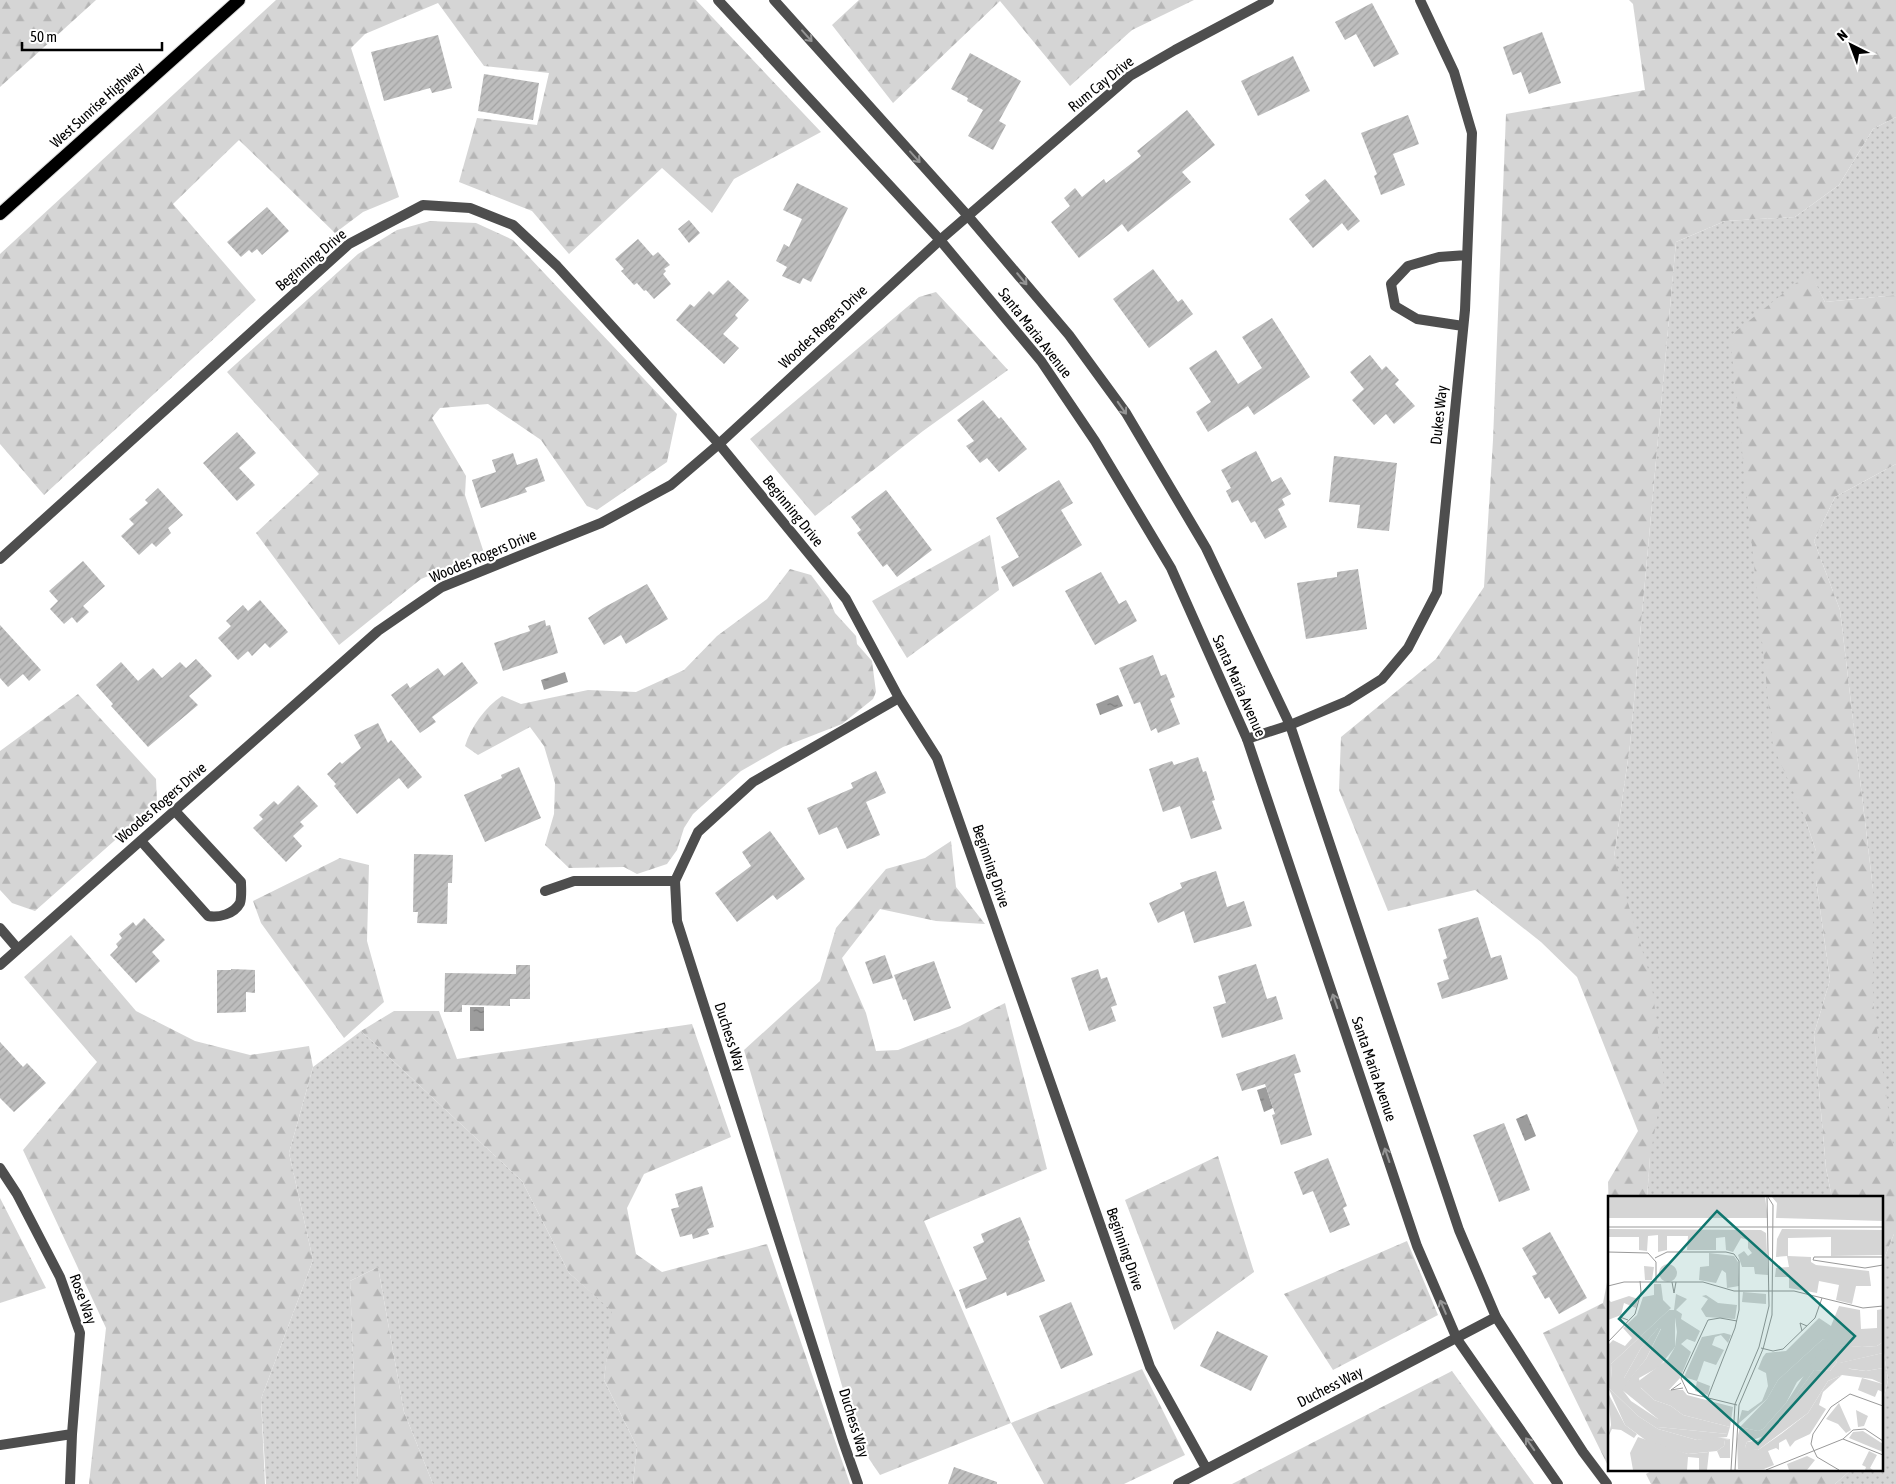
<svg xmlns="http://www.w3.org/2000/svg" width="1896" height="1484" font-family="'Asap Condensed',sans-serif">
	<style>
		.grass { fill: url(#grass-dots) }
		.forest { fill: url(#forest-firs) }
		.water { fill: url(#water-ripples) }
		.building { fill: url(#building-hatch) }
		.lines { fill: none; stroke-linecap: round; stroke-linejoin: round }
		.primary-casing { stroke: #dbdbdb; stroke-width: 14 }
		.minor { stroke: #4e4e4e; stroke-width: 10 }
		.tertiary { stroke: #4e4e4e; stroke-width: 10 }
		.primary { stroke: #000; stroke-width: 12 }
		.oneway { stroke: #959595 }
		.labels { text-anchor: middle; stroke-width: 4.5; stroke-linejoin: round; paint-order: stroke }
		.street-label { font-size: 15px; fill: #000; stroke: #fff }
		.inset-road { fill: none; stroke: #999; stroke-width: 1 }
		.view { fill: #0f766e; fill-opacity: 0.15; stroke: #0f766e; stroke-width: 2.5 }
		.inset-edge { fill: none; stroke: #000; stroke-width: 2.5 }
	</style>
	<defs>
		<pattern id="grass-dots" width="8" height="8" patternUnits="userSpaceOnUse" patternTransform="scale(1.25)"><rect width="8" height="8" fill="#d5d5d5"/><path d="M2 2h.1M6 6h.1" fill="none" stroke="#b5b5b5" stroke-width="1.8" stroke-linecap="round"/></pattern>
		<pattern id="forest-firs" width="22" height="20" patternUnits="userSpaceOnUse" patternTransform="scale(1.25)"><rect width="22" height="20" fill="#d5d5d5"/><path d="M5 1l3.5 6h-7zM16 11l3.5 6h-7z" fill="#b5b5b5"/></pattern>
		<pattern id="water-ripples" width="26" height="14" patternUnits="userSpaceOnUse" patternTransform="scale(1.25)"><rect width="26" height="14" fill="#9c9c9c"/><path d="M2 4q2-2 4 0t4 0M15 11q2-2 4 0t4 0" fill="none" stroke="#7d7d7d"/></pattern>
		<pattern id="building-hatch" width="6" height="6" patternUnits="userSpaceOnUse" patternTransform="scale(1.25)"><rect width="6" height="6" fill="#bebebe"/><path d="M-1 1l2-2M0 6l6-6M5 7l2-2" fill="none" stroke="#a2a2a2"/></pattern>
	</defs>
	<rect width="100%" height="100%" fill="#fff"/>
	<path class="grass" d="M1896,117V295L1825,302L1809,272L1805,818L1816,851V880L1830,980L1814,1034L1826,1168L1832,1198H1647L1650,1157L1614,857L1630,745L1676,242L1725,221L1795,217L1839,185L1873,129Z
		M1896,464V1484H1835L1851,1470H1882V1405L1888,1380L1882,1340V1264L1894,1234L1873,1001V889L1840,610L1814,541L1835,497Z
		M361,1031L522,1181L569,1273L613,1311L604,1380L637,1447L633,1484H433L404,1412L378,1267L350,1281L358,1484H266L261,1399L313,1260L289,1153L313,1067Z"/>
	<path class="forest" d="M0,0H96L0,87Z
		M276,0H696L821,132L734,179L712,213L662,168L569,254L532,211L459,182L477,118L537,125L549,73L484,66L438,3L365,34L351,48L399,197L363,212L335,233L239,140L173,204L256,300L44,495L0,444V254Z
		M859,0H1194L1132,30L1070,86L1000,1L893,103L832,25Z
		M1629,0H1896V117L1873,129L1839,185L1795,217L1725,221L1676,242L1630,745L1614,857L1651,979L1664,1079L1650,1157L1647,1198H1610V1246L1608,1182L1638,1131L1577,977L1541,942L1475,890L1388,911L1339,790L1341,737L1436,659L1484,587L1493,440L1506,114L1645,90L1633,4Z
		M430,221L476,223L513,240L677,414L667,462L597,510L587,506L541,440L488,404L440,408L432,418L466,476L465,495L484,553L421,579L339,645L256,533L319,474L227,372L358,254L397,230Z
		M1810,272L1825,302L1896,295V464L1835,497L1814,541L1840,610L1873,889V1001L1896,1165L1894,1234L1882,1264V1198H1832L1826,1168L1814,1034L1830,980L1816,880V851L1805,818L1773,746L1730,336Z
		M936,292L1008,370L923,431L815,516L750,439L919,297Z
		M990,535L999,590L907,658L872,601Z
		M790,569L811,575L829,599L835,613L856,636L857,644L872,661L876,692L873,699L842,724L783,747L741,771L693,814L684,828L677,850L667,864L637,874L624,867L569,868L545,845L554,814L555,783L544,746L530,727L478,755L465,746C471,727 485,707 502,696L521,704L588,690L636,692L684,670L717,636L767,599Z
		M78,694L156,779L157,803L35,911L12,903L0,890V751Z
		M951,841L956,887L985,924L936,921L880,909L842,958L866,1013L876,1051L898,1050L960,1026L1005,1003L1047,1169L924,1221L1011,1423L1142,1369L1185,1455L1124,1484H1044L1011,1423L880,1475L859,1444L744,1050L820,981L836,928L886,869L925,858Z
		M340,858L369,865L367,941L384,1002L344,1038L261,923L253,901Z
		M71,935L136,1011L195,1041L250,1055L309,1046L313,1067L289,1153L313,1260L261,1399L265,1484H89L106,1328L23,1150L97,1062L24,977Z
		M394,1011H439L457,1059L692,1024L731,1137L644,1174L627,1208L636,1254L662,1272L767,1244L850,1484H633L637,1447L604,1380L612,1311L569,1273L522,1181L361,1031Z
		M1218,1156L1254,1272L1174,1330L1125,1200Z
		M0,1198L46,1288L0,1303Z
		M1407,1241L1438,1315L1333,1370L1284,1294Z
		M378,1267L404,1412L433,1484H358L350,1281Z
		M1610,1267V1470L1543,1333L1603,1303Z
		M1882,1340L1888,1380L1882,1405Z
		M1452,1371L1534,1484H1232Z
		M1653,1470H1851L1835,1484H1651L1646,1474Z"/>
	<path class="water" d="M565,672L568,682L544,690L541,680Z
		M1118,695L1123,706L1100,715L1096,704Z
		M470,1007H484V1031H470Z
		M1266,1087L1273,1108L1264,1112L1257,1090Z
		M1527,1114L1536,1136L1525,1141L1516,1119Z"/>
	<path class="building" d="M1372,3L1399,54L1374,67L1356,34L1345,40L1335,22Z
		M1542,32L1561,83L1529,94L1521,72L1513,75L1503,47Z
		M438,35L452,88L432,93L430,88L384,101L371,52Z
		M970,53L1021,81L999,121L1006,125L993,150L968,136L983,110L967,101L968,98L951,89Z
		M1293,56L1310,91L1258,116L1241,81Z
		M484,74L539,83L533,120L478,111Z
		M1187,110L1215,145L1182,172L1191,182L1128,232L1122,224L1079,258L1051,222L1070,206L1064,198L1075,188L1082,197L1104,179L1106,183L1141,156L1137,151Z
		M1408,115L1419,144L1393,154L1405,185L1381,195L1374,176L1377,174L1361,133Z
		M1325,179L1360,221L1348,231L1342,223L1313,248L1289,219L1310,201L1305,195Z
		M797,183L848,208L811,282L803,278L800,284L782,276L787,267L776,261L784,244L789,247L802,219L783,210Z
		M267,207L289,231L262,255L257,249L252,253L249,250L241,257L227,242Z
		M689,220L700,233L689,243L678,229Z
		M638,239L653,256L658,252L670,265L664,269L666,271L663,274L671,284L654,299L646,290L644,291L637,283L634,285L621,271L624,269L615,259Z
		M1153,269L1178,302L1182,299L1193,314L1149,348L1113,299Z
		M728,280L749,300L735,315L738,318L723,334L739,348L724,364L676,320L690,304L694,307L709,291L713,295Z
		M1272,318L1310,377L1254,415L1248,406L1208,432L1196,412L1211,402L1189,368L1216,350L1238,384L1262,368L1242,337Z
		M1370,355L1382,370L1386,366L1399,380L1395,384L1415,406L1394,424L1386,414L1374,425L1352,400L1364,389L1350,372Z
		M983,400L999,419L1001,417L1027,449L999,472L987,458L980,463L966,446L974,441L957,420Z
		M237,432L256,453L239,468L255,485L237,501L203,463Z
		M1256,451L1272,482L1281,477L1291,494L1282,499L1285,505L1278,509L1287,527L1265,539L1255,521L1251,523L1238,500L1232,503L1226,491L1231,488L1221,470Z
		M513,453L517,465L537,458L545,481L525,488L527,492L481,508L472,480L496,472L492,460Z
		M1334,456L1397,463L1389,531L1357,528L1360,505L1329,502Z
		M1059,480L1073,503L1061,510L1082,545L1013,587L1001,567L1019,557L996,518Z
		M158,488L183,515L168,528L171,533L156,547L152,543L139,555L121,536L134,524L129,519L148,503L145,500Z
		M886,490L932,550L897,577L887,564L883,567L857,533L861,530L851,517Z
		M83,561L105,586L83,606L89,612L77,623L72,617L64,624L50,609L58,601L49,591Z
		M1358,569L1367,629L1306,639L1297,583L1337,577V572Z
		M1101,572L1119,604L1126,600L1137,621L1095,645L1065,591Z
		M647,584L668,619L626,644L621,635L604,645L588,618L603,608Z
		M260,600L288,632L270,648L265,643L252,656L248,651L238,660L218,638L231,626L226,621L243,605L248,611Z
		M545,620L546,626L550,625L558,653L503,671L494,643L530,631L528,626Z
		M0,625L41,670L29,681L23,674L8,687L0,678Z
		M1153,655L1161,676L1166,674L1175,697L1170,699L1180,724L1158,733L1156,728L1151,731L1140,702L1134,704L1119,668Z
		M196,659L212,676L189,696L198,705L148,747L111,706L113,704L96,685L121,662L138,681L153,668L162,678L180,662L186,668Z
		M462,662L478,683L432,717L436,722L420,733L391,695L407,683L410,688L438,668L444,676Z
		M378,723L388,743L391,740L422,777L408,789L399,778L357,814L334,786L336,784L327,774L340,762L342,764L361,748L354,735Z
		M1198,757L1203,772L1206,771L1215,800L1212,801L1222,829L1191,839L1180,806L1163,812L1149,769L1172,761L1174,765Z
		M519,767L541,818L485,842L464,795L502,778L501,775Z
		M876,771L886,793L866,802L880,835L847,849L837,827L819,835L807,808L853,788L851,783Z
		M298,785L318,806L300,822L304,826L293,836L302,846L286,862L253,828L263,819L259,815L274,801L278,805Z
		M770,831L805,879L777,900L773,895L737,922L715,893L751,866L742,852Z
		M414,854L453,855L452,883H448L447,924L417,923L418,912H413Z
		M1216,871L1227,907L1244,901L1252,926L1194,943L1184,911L1158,923L1149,903L1182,888L1180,883Z
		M1478,917L1491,958L1501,955L1508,979L1442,999L1437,983L1449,979L1443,960L1447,958L1438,929Z
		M144,918L165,940L152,952L160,961L136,983L110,955L118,947L116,944L122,938L119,934L133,922L136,926Z
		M885,955L893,978L873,984L865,962Z
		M934,961L951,1008L914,1021L906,999L903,1000L894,975Z
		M1256,964L1267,999L1276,996L1283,1019L1222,1038L1213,1007L1226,1003L1218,976Z
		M516,965H530V999H510V1006L462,1005V1012H444L445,973L516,974Z
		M231,969L255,970V993L246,992V1012L217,1013V970H231Z
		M1098,969L1101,979L1107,977L1117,1005L1111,1007L1116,1021L1089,1031L1071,978Z
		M0,1042L23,1067L27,1063L46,1083L14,1112L0,1098Z
		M1295,1054L1301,1072L1294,1074L1312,1135L1281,1145L1272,1115L1275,1114L1265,1084L1242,1091L1236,1074Z
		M1504,1123L1530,1190L1499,1202L1473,1135Z
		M1328,1158L1347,1206L1343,1208L1350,1225L1330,1233L1313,1191L1303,1195L1294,1172Z
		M702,1186L714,1227L707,1229L709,1234L693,1239L692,1234L680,1237L671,1209L679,1207L675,1194Z
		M1020,1217L1030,1240L1028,1241L1045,1281L1007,1296L1006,1292L966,1309L959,1290L987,1279L973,1247L984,1242L981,1234Z
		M1550,1232L1587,1298L1559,1314L1549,1297L1545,1299L1532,1276L1537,1274L1522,1248Z
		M1071,1302L1093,1355L1061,1369L1039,1316Z
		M1217,1331L1268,1356L1251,1391L1200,1366Z
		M954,1467L997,1482V1484H948Z"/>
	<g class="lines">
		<g class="primary-casing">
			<path id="primary" d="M0,214L239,0"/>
		</g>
		<path class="minor" d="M1463,326L1417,319L1395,306L1391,284L1408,266L1439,257L1467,255
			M0,559L349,244L423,205L470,208L513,225L557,266L719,444L846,599L899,698L937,758L1150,1367L1206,1468
			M1247,739L1290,725L1347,701L1382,679L1408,648L1437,592L1465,310L1472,133L1454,72L1420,0
			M141,841L208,916C219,918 234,914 240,903C242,897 241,888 241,882L175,811
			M545,891L574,881H675
			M0,928L18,949
			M0,965L378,631L442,587L601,523L671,485L719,444L940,240L1130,76L1175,50L1269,0
			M0,1168L17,1194L60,1277L80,1333L72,1434L70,1484
			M0,1445L72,1434
			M858,1484L843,1441L677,921L675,881L698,832L753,782L899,698
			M1178,1484L1496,1317"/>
		<path class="tertiary" d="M718,0L940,240L1041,361L1095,441L1171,568L1247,739L1417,1246L1457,1339L1558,1484
			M774,0L968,216L1069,335L1126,413L1206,548L1290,725L1459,1230L1496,1317L1583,1452L1607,1484"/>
		<use href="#primary" class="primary"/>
	</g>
	<defs><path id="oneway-shaft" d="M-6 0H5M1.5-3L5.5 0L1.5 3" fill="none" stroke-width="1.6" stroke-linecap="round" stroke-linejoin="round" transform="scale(1.25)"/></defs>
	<g class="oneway">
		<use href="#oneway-shaft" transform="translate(807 36) rotate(48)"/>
		<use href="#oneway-shaft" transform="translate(915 157) rotate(48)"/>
		<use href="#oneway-shaft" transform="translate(1022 279) rotate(50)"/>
		<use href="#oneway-shaft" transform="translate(1122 408) rotate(55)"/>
		<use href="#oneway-shaft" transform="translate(1335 1001) rotate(-109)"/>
		<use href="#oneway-shaft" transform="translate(1387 1155) rotate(-109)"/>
		<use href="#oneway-shaft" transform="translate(1443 1307) rotate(-113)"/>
		<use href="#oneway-shaft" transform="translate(1530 1444) rotate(-125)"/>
	</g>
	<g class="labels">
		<g class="street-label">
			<text transform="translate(1101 84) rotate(-39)" y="5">Rum Cay Drive</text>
			<text transform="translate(97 105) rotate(-42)" y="5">West Sunrise Highway</text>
			<text transform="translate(311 260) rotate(-40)" y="5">Beginning Drive</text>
			<text transform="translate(823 327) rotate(-43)" y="5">Woodes Rogers Drive</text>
			<text transform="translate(1035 333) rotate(52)" y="5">Santa Maria Avenue</text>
			<text transform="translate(1439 415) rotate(-84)" y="5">Dukes Way</text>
			<text transform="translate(793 511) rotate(51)" y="5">Beginning Drive</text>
			<text transform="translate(483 556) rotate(-23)" y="5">Woodes Rogers Drive</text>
			<text transform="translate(1239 686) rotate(66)" y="5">Santa Maria Avenue</text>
			<text transform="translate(161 803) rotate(-41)" y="5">Woodes Rogers Drive</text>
			<text transform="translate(991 866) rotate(71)" y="5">Beginning Drive</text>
			<text transform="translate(730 1037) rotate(72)" y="5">Duchess Way</text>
			<text transform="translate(1374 1069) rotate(71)" y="5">Santa Maria Avenue</text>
			<text transform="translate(1125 1249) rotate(71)" y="5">Beginning Drive</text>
			<text transform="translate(83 1299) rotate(70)" y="5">Rose Way</text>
			<text transform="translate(1330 1387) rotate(-27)" y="5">Duchess Way</text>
			<text transform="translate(854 1423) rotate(73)" y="5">Duchess Way</text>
		</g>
	</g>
	<g transform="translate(1608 1196)">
		<rect width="275" height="275" fill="#fff"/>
		<path d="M61,114H67V151L51,171L31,182L33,192L46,204L63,210L75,219L122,231L120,238L50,231V223L13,193L38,163L53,133L50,132L33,152L16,182H4L3,168ZM215,143L231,149L254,151L269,150L275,146V157L232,167L242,173L258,175L275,172V188L264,183L234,179L220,185L200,217L150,254L140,253L137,251L139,246L150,244L166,230L206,174L222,175L229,166L222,157L189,186L178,207L155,233L150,235L132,231L159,203L170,184ZM0,191L30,220L50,233L89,244L105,241L122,243L117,244L116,250L109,255L80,258L43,248L17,229Z" fill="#d5d5d5"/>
		<path d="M0,1H157L160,22H0ZM164,1H275V25L168,22L169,7ZM0,33L153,34L158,37L160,79L147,78L146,71H134L130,59L136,55L140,60L144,57L140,52V44L133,42L125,56L118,54L117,41L108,42V54H79L80,40H59V54L50,56V39L40,40L39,55L31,54V41H0ZM174,33L275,34V59L223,60V41L180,42V60L203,61V66L208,69L261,75L263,90H248L244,108L228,104L231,89L211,85L209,97L181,92V81H167L168,72L181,71L179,60L168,61L169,43ZM101,57L126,60L130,66L131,90L119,92L118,77L114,74L108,87L91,84L92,71L101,70ZM51 77a9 9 0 1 1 18 0a9 9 0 1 1-18 0ZM36,70L46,71L44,84H37ZM46,88H53L55,104L63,112L3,168L4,182H16L33,152L50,132H53L38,163L14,193L23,205L50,223V231L120,238L119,241L89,244L50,233L30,220L0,191V149L5,144L17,150L24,142L15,132L29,119L35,101L46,99ZM135,96L158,98V108L134,106ZM68,98L79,103L68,114L74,118L73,123L92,135L87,146L79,143L73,148L83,156L72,182L61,194H75L79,199L125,211L122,231L75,219L63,210L46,204L28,187L60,163L67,151L69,136L66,114ZM98,99L110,107L129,109L127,123L98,121L93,113L100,103L94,100ZM21,100L30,103L28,112L16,107L13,119L0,124V103L3,106ZM231,110L252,114L253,133L269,132V114L275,113V146L269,150L254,151L225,149L215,143L170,184L159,203L130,228L134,214L140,215L154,205L160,190L158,177L150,173L155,161L158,157L178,155L211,122L223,130ZM116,137L123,139L120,147L113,139L107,141L104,149L116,154L108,169L96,165L89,185L102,190L100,199L87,195L89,185L76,181L94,141ZM213,153L223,154L229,166L222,175L206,174L170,225L156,240L139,246L137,251L150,254L173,238L200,217L220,185L234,179L215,196L211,209L218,213L202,238L187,245L182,251L178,243L171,247V254L168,252L160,255L166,269L156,273H130L129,243L132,231L150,235L155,233L178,207ZM275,157V172L258,175L230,171L231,167ZM254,182L275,188V196L270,194L267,201L250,194ZM0,197L17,229L29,238L26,242L13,234L4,233L0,241L3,229ZM231,207L243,234L238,237L230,228L218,223ZM248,214L260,220L256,230L250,231ZM255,235L275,248V256L241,242L245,236ZM30,241L80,258L101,256L99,274H91V262L80,261L79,274H25L22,257ZM122,243V262H112L109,255L116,250L117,244ZM261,255L269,259L262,272L265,274H257L258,271L254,269ZM199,260L207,264L199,274H181L179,268Z" fill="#d5d5d5"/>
		<path class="inset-road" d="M0,31H275M0,56L40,57L48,66V86M275,61H206L205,64L257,72L275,69M47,62L59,56H118L126,58L131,65V114L127,132L100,201M64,86L66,97L68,86M0,90L16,86H95L126,95H186L255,112L275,110M129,125L112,122L100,124L73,182L80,197L129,209M16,128L12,121L20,124M194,135L192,127L199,130M0,146L27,118L33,96L32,85M153,152L165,155L175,153L207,122L214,102M73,187L63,194L75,192M235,243L275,259M123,274L127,208L151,151L161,110L159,1M127,274L131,209L155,153L164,119L165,9L160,1M158,274L235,243L245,234L257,233L275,245M231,274L209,261L203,248L205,238L223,211L242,198L275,210"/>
		<path class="view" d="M109,15L247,140L150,248L11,123Z"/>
		<rect width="275" height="275" class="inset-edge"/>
	</g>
	<g transform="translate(1851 45) rotate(318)" stroke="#ffffff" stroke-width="4" paint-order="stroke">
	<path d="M0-4L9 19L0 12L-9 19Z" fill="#000000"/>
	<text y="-8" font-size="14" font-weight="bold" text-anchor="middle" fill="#000000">N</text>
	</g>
	<path d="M22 42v8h140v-8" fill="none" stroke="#000000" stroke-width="2.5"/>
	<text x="30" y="42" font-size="15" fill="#000000" stroke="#ffffff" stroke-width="4" paint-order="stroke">50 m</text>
</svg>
